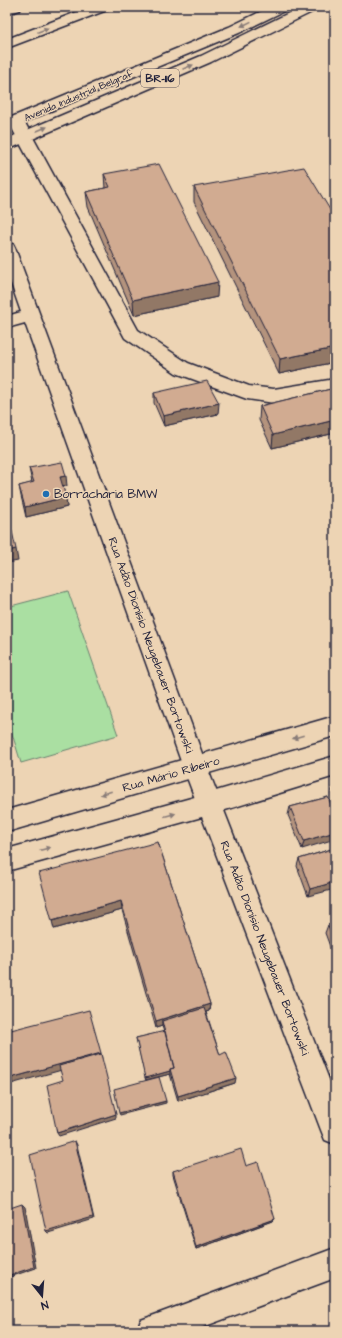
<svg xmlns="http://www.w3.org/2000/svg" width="342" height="1338" font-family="'Architects Daughter',sans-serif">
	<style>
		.green { fill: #aadfa2; stroke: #66806e }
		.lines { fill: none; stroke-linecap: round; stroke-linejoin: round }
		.minor-casing { stroke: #22223b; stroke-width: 3 }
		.major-casing { stroke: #22223b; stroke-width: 3 }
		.highway-casing { stroke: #22223b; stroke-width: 3 }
		.minor { fill: #edd4b4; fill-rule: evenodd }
		.major { fill: #edd4b4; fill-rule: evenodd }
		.highway { fill: #edd4b4; fill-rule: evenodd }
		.wall { fill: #b4937d; stroke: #22223b }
		.shaded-wall { fill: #927866; stroke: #22223b }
		.building { fill: #d1ab91; stroke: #22223b }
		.oneway { fill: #887b78 }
		.poi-dot { fill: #1f6fb2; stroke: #edd4b4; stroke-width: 1.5 }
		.labels { text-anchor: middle; stroke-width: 3; stroke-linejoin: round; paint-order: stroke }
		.far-street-label { font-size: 10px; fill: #22223b; stroke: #edd4b4 }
		.shield { fill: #edd4b4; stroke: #5f575f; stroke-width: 1 }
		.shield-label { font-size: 11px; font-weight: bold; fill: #22223b }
		.poi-label { font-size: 12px; fill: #22223b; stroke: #edd4b4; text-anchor: start }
		.street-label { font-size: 12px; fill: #22223b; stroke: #edd4b4 }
	</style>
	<rect width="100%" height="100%" fill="#edd4b4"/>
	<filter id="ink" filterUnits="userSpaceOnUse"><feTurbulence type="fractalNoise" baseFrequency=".025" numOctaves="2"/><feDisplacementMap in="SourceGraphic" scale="8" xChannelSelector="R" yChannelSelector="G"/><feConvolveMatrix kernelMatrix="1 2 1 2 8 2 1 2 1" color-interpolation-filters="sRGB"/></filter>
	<g filter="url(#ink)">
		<path class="green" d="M68,591L118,735L21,763L7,717V607Z"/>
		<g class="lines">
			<g class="minor-casing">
				<path id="minor" d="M16,116L21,118L24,121L138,330L188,363L249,386L274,389L335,379V393L274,403L247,399L176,373L125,338L8,121L11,118Z
					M7,243L13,244L15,248L207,767L335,1095V1144L325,1140L321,1130L183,767L25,323L7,328V316L21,312L7,272Z
					M335,1248V1278L192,1331H137L141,1320Z"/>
			</g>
			<g class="major-casing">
				<path id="major" d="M270,7H288L286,10L239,33L7,129V119L229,27Z
					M301,7H318L316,10L211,62L7,150V139L20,133L201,56Z
					M335,716V736L7,832V810Z
					M335,756V776L209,815L7,871V849L209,793Z"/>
			</g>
			<g class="highway-casing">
				<path id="highway" d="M7,7H22L20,10L7,14Z
					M90,7H109L107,10L7,48V39Z"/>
			</g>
			<use href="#minor" class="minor"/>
			<use href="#major" class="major"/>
			<use href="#highway" class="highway"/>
		</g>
		<path class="wall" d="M104,174L217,297L134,315L88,207L86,192L105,188Z
			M194,187L335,218V362L279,374L194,202Z
			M335,388V433L272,448L259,420L260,406Z
			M154,393L218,414L164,426L154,403Z
			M29,468L67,486L63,487L67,507L26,517L21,496L19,486L32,483Z
			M333,785H335V803L331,793Z
			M328,797L302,849L288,815L290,807Z
			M158,842L210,1004L209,1011L206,1012L220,1055L235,1083L178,1101L170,1074L146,1080L136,1038L164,1032L162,1026L156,1028L122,910L54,929Z
			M335,848L308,896L297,866L299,859Z
			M335,923V960L325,933L328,925Z
			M246,1166L275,1219L273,1221L196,1249L173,1175V1171Z"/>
		<path class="shaded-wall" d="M218,282L217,297L134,315L133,300Z
			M335,348V362L279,374L280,359Z
			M219,403L218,414L164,426L163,416Z
			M335,420V433L272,448L273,435Z
			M66,476L67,486L61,487L60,477Z
			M66,497L67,507L26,517L25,507Z
			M16,549L18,561L7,563V551Z
			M335,832V839L302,849L304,841Z
			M335,882V889L308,896L310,889Z
			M121,901L122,910L54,929L52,921Z
			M210,1004L209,1011L163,1026L162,1021V1026L156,1028V1021Z
			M101,1053L102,1059L7,1085V1079Z
			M170,1071V1074L146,1080L145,1078Z
			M236,1078L235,1083L178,1101V1096Z
			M166,1101V1103L120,1115L119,1113Z
			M116,1114V1118L59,1136L57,1133Z
			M75,1141L77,1145L94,1219L48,1233L46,1231Z
			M22,1204L25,1207L36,1268L7,1278Z
			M275,1219L273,1221L196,1249V1247Z"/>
		<path class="building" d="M159,164L218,282L133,300L86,192L110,187L104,174Z
			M304,167L335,218V348L280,359L194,187Z
			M207,381L219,403L163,416L154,393Z
			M335,388V420L273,435L260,406Z
			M62,462L66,476L60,477L66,497L25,507L19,486L34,482L29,468Z
			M8,514L16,549L7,551V515Z
			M328,797L335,815V832L304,841L290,807Z
			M158,842L210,1004L156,1021L121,901L52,921L39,873Z
			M335,848V882L310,889L299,859Z
			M335,923V944L328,925Z
			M204,1008L220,1055L226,1052L236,1078L178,1096L170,1069L174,1068L162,1021Z
			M89,1010L101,1053L7,1079V1031Z
			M165,1031L174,1068L170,1069V1071L145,1078L136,1038Z
			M101,1054L116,1114L57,1133L47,1085L63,1080L59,1066Z
			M159,1077L166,1101L119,1113L114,1089Z
			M75,1141L93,1217L46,1231L30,1155Z
			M241,1149L246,1166L258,1162L275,1219L196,1247L173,1171Z
			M22,1204L34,1267L7,1276V1209Z
			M335,1329V1331H328Z"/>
		<defs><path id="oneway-solid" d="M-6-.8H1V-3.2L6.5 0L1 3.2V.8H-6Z"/></defs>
		<g class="oneway">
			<use href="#oneway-solid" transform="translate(246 24) rotate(154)"/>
			<use href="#oneway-solid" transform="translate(43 30) rotate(-21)"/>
			<use href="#oneway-solid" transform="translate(188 67) rotate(-23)"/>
			<use href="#oneway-solid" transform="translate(42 129) rotate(-23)"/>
			<use href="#oneway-solid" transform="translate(298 737) rotate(163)"/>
			<use href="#oneway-solid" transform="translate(106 793) rotate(164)"/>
			<use href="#oneway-solid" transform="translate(170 815) rotate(-15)"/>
			<use href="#oneway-solid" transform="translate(45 849) rotate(-15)"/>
		</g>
	</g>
	<circle class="poi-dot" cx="46" cy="494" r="4"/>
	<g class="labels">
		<g class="far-street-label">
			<text transform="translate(78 95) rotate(-23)" y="4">Avenida Industrial Belgraf</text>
		</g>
		<rect class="shield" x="141" y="69" width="38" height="18" rx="3"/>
		<g class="shield-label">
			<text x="160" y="82">BR-116</text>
		</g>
		<g class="poi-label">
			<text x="54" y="498">Borracharia BMW</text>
		</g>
		<g class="street-label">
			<text transform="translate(151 645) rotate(70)" y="4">Rua Adão Dionísio Neugebauer Bortowski</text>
			<text transform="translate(171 774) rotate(-16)" y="4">Rua Mário Ribeiro</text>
			<text transform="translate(265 948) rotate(69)" y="4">Rua Adão Dionísio Neugebauer Bortowski</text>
		</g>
	</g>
	<rect width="342" height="1338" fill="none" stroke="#edd4b4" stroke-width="24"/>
	<rect x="12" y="12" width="318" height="1314" fill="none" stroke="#22223b" stroke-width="1.5" filter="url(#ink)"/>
	<g transform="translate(42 1296) rotate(163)" stroke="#edd4b4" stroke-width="3" paint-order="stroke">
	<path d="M0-3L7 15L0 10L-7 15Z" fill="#22223b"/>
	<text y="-6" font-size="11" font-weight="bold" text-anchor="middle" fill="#22223b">N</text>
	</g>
</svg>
